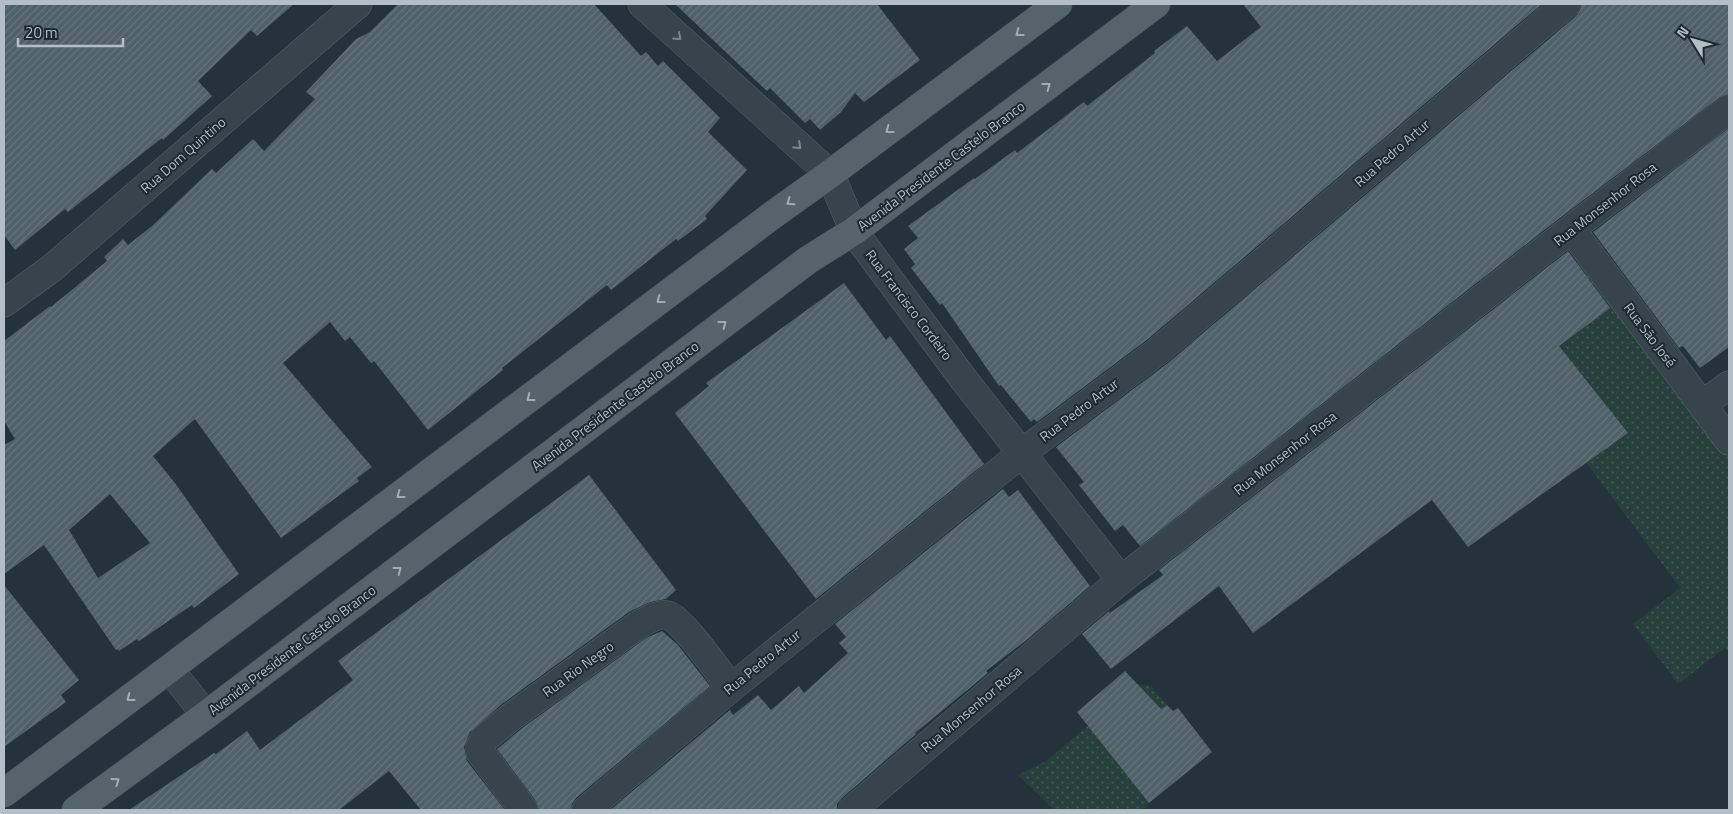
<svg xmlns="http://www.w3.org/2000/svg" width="1733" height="814" font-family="'Titillium Web',sans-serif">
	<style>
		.grass { fill: url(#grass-dots) }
		.building { fill: url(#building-hatch); fill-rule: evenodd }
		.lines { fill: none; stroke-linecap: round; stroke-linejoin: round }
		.minor-casing { stroke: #556269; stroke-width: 29 }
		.major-casing { stroke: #435057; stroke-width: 29 }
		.minor { stroke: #37444b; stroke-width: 28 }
		.major { stroke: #55646b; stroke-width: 28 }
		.oneway { stroke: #a0adb5 }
		.oneway2 { stroke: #7b888f }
		.labels { text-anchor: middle; stroke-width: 4; stroke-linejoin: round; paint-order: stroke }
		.street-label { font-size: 14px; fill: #b3bfc7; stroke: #1c2930 }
	</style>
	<defs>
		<pattern id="grass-dots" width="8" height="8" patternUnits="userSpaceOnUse" patternTransform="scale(1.25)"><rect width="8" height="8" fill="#28403c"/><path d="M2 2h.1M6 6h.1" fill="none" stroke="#455a57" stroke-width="1.8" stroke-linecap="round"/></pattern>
		<pattern id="building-hatch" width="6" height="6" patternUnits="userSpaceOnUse" patternTransform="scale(1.25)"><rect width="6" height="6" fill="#4f6069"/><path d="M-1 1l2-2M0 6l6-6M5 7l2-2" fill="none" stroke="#66757d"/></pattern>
	</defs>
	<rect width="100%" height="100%" fill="#24333b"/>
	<path class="grass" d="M1581,263L1597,273L1729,457V653L1725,648L1678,684L1633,624L1680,588L1586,462L1559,347L1595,319L1576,264Z
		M1137,684L1151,686L1167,705L1109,752L1149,803L1144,810H1054L1018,775L1046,761Z"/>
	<path class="building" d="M4,4H294L257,36L251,30L198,81L212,96L163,140L162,138L68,212L65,209L15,250L4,235Z
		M398,4H594L641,56L646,52L658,66L663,61L720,118L708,132L747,170L705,216L707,219L678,241L676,239L611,290L607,285L502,368L503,370L428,430L374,361L371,363L350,337L345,341L330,322L283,363L372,467L357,478L359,481L281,538L195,419L153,456L175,483L239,574L194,608L192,605L139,641L137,639L119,651L117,649L116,650L44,545L4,574V445L15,439L4,421V341L50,306L51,307L107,261L104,257L123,239L128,245L152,226L212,169L216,173L253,139L264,151L315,99L306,92L356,39L370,32ZM110,494L150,543L98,578L69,530Z
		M675,4H877L920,60L864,102L855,93L841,112L820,130L810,119L805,123L770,88L767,91Z
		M1243,4H1542L1148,339L1037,422L1034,419L1031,422L1001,385L999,386L942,303L940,305L911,268L915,264L904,249L918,238L908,226L974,178L975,179L1015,150L1017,153L1084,102L1087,106L1155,53L1154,51L1187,26L1217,61L1261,27Z
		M1581,4H1729V94L1720,97L1561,217L1140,546L1123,525L1115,531L1079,485L1084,482L1056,447L1168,363L1576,16L1580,10Z
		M1729,128V347L1700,368L1683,346L1679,348L1593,232Z
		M1568,251L1610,308L1559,346L1628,433L1468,547L1432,500L1253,633L1219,586L1111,669L1082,634L1109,611L1110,613L1163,575L1159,570Z
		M844,283L886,340L890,336L984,464L816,599L675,413L709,386L706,383Z
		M589,475L676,590L666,599L650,602L629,612L502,704L470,732L464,747L467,761L505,810H421L389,771L339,810H129L214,753L216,754L247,731L260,750L353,680L338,661Z
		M1003,489L1009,497L1018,490L1090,586L1029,638L986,671L988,673L915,733L916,734L842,798L837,804V810H610L730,710L733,715L758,695L771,710L799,686L804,693L848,653L839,643L846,637L835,624Z
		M4,585L79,680L61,695L66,702L4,747Z
		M662,631L678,645L710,686L576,798L572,804L571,810H539L536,801L497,749L521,729L646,638Z
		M1125,671L1161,709L1167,705L1173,711L1178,708L1212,752L1149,803L1077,712Z"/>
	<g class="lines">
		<g class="minor-casing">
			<path id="minor" d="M642,4L830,174L854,231L863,244L965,381L1121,580
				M1571,229L1729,441
				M4,303L52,268L358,4
				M1702,405L1729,385
				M169,669L206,715
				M524,810L480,752V747L484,739L511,717L638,625C646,621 657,613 667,615C680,616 720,674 731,688
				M586,810L731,688L1022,453L1158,351L1566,4
				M852,810L1121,580L1571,229L1729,109"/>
		</g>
		<g class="major-casing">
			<path id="major" d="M4,793L774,214L830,174L1058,4
				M76,810L206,715L808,260L854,231L878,213L1156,4"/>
		</g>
		<use href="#minor" class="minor"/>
		<use href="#major" class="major"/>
	</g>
	<defs><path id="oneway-chevron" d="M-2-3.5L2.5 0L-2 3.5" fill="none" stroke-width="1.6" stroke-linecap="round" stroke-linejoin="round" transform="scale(1.25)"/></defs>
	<g class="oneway">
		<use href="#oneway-chevron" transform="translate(1019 33) rotate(143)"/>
		<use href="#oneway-chevron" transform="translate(1047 86) rotate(-37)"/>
		<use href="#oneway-chevron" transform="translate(889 130) rotate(143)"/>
		<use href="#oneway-chevron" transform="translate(790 202) rotate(145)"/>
		<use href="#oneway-chevron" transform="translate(660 300) rotate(143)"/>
		<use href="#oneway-chevron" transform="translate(723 324) rotate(-37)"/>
		<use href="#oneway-chevron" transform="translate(530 398) rotate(143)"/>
		<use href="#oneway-chevron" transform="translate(400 495) rotate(143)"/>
		<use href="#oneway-chevron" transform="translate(398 570) rotate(-37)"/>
		<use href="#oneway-chevron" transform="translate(130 698) rotate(143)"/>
		<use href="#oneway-chevron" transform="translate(116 781) rotate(-36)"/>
	</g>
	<g class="oneway2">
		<use href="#oneway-chevron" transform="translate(678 37) rotate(42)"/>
		<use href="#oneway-chevron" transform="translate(798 146) rotate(42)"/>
	</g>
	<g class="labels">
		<g class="street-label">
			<text transform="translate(1392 153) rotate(-41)" y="5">Rua Pedro Artur</text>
			<text transform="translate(183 155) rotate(-41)" y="5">Rua Dom Quintino</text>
			<text transform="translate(941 166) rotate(-37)" y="5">Avenida Presidente Castelo Branco</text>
			<text transform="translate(1605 204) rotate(-38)" y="5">Rua Monsenhor Rosa</text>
			<text transform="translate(909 305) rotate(53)" y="5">Rua Francisco Cordeiro</text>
			<text transform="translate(1650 335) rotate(53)" y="5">Rua São José</text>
			<text transform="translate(615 406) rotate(-37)" y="5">Avenida Presidente Castelo Branco</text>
			<text transform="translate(1079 410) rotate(-37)" y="5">Rua Pedro Artur</text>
			<text transform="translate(1285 453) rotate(-38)" y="5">Rua Monsenhor Rosa</text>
			<text transform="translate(292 650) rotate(-37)" y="5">Avenida Presidente Castelo Branco</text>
			<text transform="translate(762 662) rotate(-39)" y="5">Rua Pedro Artur</text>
			<text transform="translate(578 669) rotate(-36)" y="5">Rua Rio Negro</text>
			<text transform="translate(971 709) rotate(-40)" y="5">Rua Monsenhor Rosa</text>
		</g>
	</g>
	<rect width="1733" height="814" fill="none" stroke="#b3bfc7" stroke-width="10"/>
	<g transform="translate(1693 40) rotate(307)" stroke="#1c2930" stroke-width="4" paint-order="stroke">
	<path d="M0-4L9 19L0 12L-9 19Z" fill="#b3bfc7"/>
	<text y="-8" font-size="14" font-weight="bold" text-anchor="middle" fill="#b3bfc7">N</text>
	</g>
	<path d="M18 38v8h105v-8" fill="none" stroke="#b3bfc7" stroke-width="2.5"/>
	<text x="25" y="38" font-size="15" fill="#b3bfc7" stroke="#1c2930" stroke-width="4" paint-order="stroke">20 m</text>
</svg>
